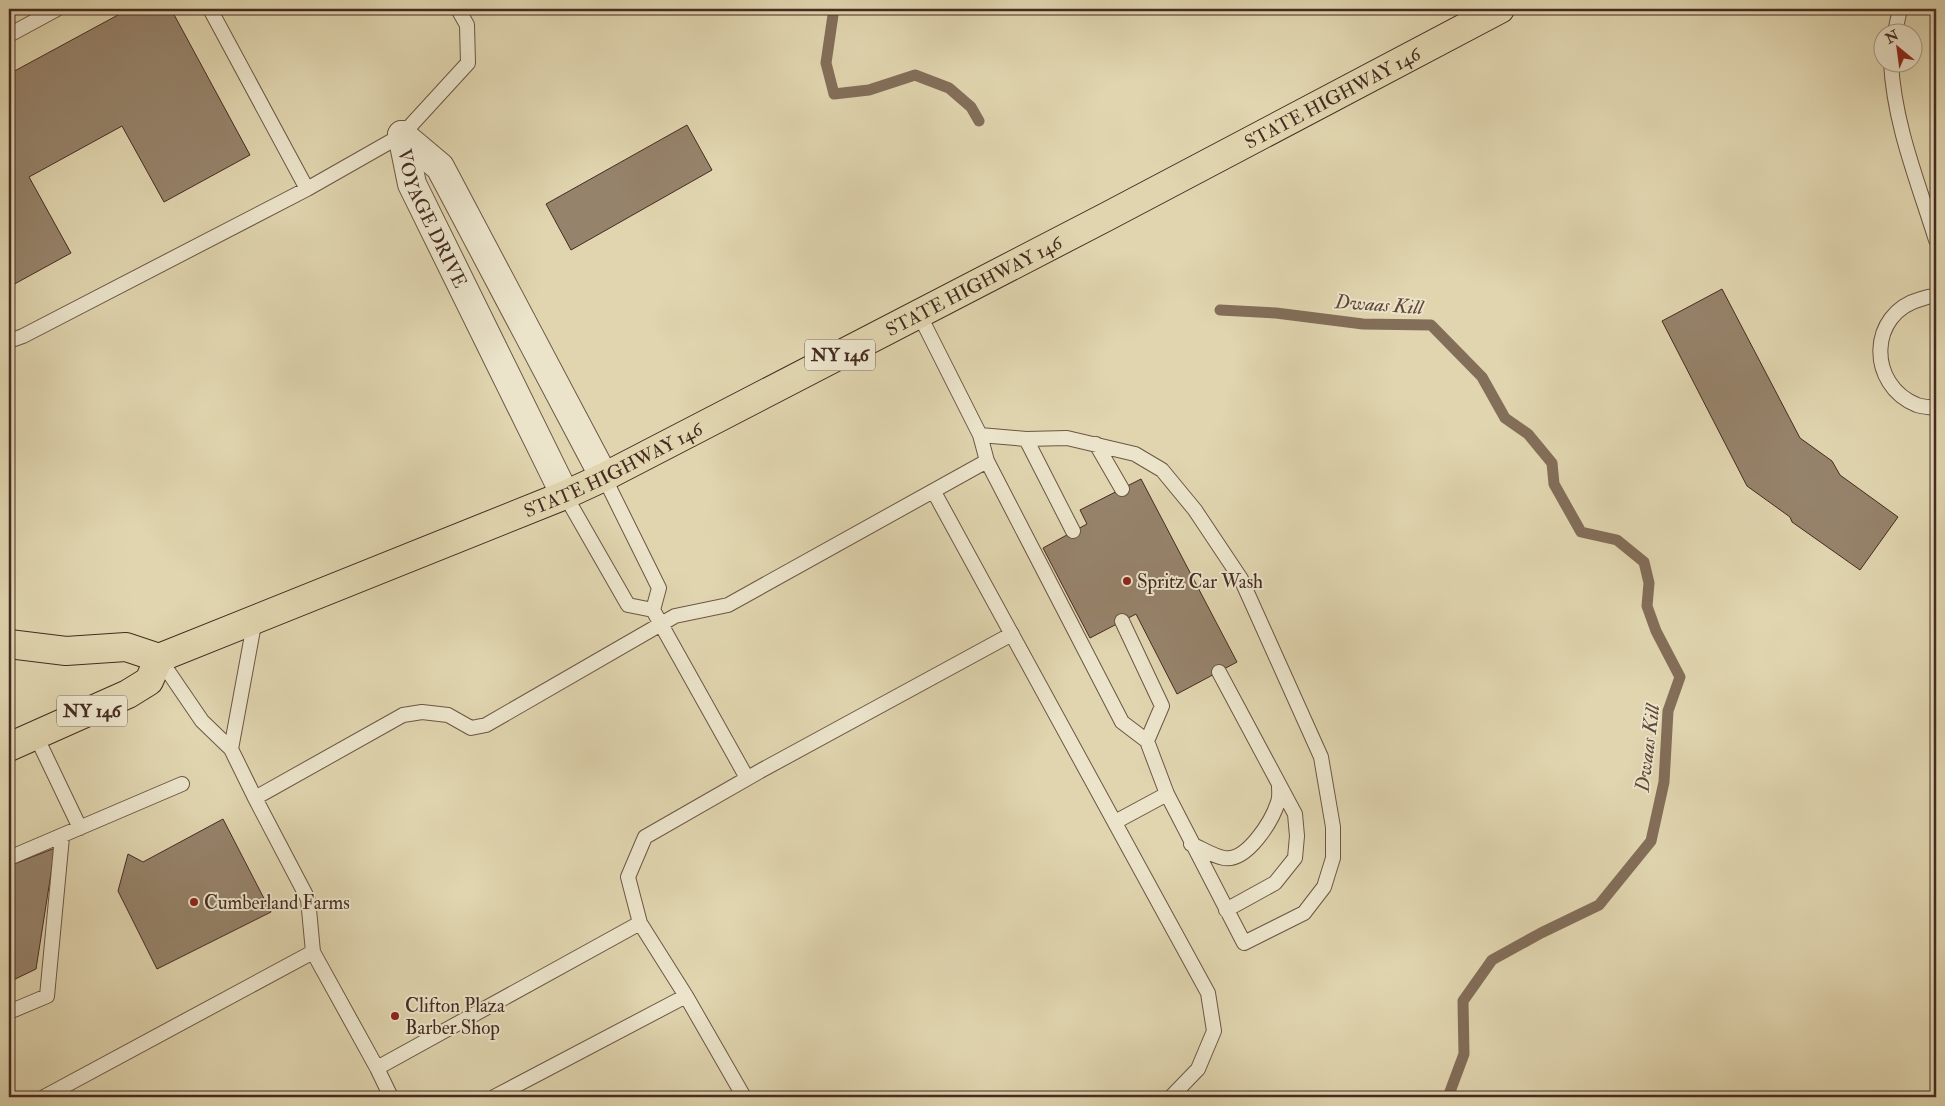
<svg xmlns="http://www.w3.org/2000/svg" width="1945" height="1106" font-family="'IM FELL Double Pica',serif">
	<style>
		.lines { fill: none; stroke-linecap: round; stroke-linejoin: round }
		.stream { stroke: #836e59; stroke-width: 11 }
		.building { fill: #96836b; stroke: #462b21 }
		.lane-casing { stroke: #6c5644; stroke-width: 16 }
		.street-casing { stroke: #6c5644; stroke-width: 30 }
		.primary-casing { stroke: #462b21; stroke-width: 30 }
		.lane { stroke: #ebe4cb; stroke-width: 14 }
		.street { stroke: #ebe4cb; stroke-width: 28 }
		.primary { stroke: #e0d5af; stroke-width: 28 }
		.poi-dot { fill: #8f2418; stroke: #ebe4cb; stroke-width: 2 }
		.labels { text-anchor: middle; stroke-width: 4; stroke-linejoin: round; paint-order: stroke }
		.shield { fill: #ebe4cb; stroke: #786254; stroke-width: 1 }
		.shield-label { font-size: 18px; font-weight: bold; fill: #462b21 }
		.street-label { font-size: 19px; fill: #462b21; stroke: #ebe4cb }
		.poi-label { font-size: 19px; fill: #462b21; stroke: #ebe4cb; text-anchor: start }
		.water-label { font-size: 20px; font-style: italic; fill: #604738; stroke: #ebe4cb }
	</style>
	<rect width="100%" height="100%" fill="#e0d5af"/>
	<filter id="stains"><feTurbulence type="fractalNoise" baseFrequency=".004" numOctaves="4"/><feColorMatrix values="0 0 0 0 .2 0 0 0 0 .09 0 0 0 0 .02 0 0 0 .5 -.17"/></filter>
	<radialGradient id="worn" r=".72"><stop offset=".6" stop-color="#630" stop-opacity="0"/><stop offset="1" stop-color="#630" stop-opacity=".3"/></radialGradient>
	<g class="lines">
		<path class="stream" d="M832,9L833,15L826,63L834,94L869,90L915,75L949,88L971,107L979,121
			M1220,310L1276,313L1363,324L1431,325L1482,377L1505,418L1528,434L1552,463L1554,484L1581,532L1617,540L1644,562L1649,583L1647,606L1656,631L1680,677L1668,711L1664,782L1651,841L1599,905L1541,933L1492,960L1463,1001L1464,1054L1448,1097"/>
	</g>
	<path class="building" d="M129,9H171L250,155L164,202L122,126L29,177L71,253L9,287V74Z
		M687,125L712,170L571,250L546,204Z
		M1722,289L1800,438L1832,461L1840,475L1898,517L1860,570L1792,522L1790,517L1747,486L1662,321Z
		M1141,479L1237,662L1177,694L1136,614L1090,638L1043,548L1087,524L1080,510Z
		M223,819L271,912L157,969L118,891L128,854L143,862Z
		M55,848L36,969L9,982V866Z"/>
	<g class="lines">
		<g class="lane-casing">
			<path id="lane" d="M210,9L307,189
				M1895,32L1900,9
				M9,35L57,9
				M1891,62C1894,124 1918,182 1936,240
				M1936,296C1931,296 1926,297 1921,299C1868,313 1867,385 1917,405C1923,407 1930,407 1936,408
				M9,341L23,336L307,189L402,135L468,63L467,25L458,9
				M980,435L1026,439L1067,438L1135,454L1162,470L1195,510L1241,579L1321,757L1333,827V858L1324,887L1304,913L1244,943L1167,794L1147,741L1122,722L987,461
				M1026,439L1073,531
				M1096,444L1122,489
				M604,477L659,588L653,610L747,778
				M934,492L1208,993L1214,1031L1198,1069L1171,1097
				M565,495L628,605L653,610
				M1122,621L1162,706L1147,741
				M159,658L202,721L231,749L255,798L403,715L422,712L448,715L471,728L486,725L675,616L728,605L987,461L980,435L919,314
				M1219,672L1295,814L1297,836L1295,858L1275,883L1226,910
				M36,736L80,828
				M231,749L255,619
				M255,798L308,899L313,952L377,1068L391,1097
				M1115,822L1167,794
				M1191,844C1201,848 1213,856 1224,858C1247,862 1272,821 1278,802C1280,797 1279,791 1279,786
				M9,858L182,784
				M9,1012L47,996L62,837
				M377,1068L640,923
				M44,1097L313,952
				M494,1097L686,996
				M744,1097L686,996L640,923L628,877L645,837L762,770L1012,634"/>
		</g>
		<g class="street-casing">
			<g id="street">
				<path d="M402,135L440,167L604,477"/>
				<path id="s1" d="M402,135L412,184L565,495"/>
			</g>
		</g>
		<g class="primary-casing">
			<g id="primary">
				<path id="s2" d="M9,644L66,651L126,647L159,658L565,495L604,477L1106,217L1500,9"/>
				<path d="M9,747L128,694L149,681L159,658"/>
			</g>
		</g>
		<use href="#lane" class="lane"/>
		<use href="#street" class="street"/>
		<use href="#primary" class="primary"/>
	</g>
	<g class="poi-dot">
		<circle cx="1127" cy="581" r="5"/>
		<circle cx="194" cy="902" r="5"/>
		<circle cx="395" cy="1016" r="5"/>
	</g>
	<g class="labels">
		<g class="shield">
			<rect x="805" y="339.5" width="70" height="31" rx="4"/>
			<rect x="57" y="695.5" width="70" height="31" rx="4"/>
		</g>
		<g class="shield-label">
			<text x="840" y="361">NY 146</text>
			<text x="92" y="717">NY 146</text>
		</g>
		<g class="street-label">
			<text dy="7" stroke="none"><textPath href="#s2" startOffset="1454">STATE HIGHWAY 146</textPath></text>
			<text dy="7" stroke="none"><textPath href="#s1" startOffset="89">VOYAGE DRIVE</textPath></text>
			<text dy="7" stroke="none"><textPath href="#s2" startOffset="1049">STATE HIGHWAY 146</textPath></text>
			<text dy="7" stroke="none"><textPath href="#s2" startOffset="644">STATE HIGHWAY 146</textPath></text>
		</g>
		<g class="poi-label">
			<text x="1137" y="588">Spritz Car Wash</text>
			<text x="204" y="909">Cumberland Farms</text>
			<text x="405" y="1012">Clifton Plaza<tspan x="405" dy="22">Barber Shop</tspan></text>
		</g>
		<g class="water-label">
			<text transform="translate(1379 304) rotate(4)" y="7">Dwaas Kill</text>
			<text transform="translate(1647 748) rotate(-83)" y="7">Dwaas Kill</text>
		</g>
	</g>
	<rect width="1945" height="1106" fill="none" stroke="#e0d5af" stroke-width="30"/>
	<rect x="10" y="10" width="1925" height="1086" fill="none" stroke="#462b21" stroke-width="2.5"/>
	<rect x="15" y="15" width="1915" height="1076" fill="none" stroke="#462b21"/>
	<g transform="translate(1898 48) rotate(331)"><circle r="24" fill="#ebe4cb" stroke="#a99a87"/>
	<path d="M0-4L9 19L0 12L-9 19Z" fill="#8f2418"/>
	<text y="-8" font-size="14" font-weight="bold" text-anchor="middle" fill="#462b21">N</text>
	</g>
	<rect width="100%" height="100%" filter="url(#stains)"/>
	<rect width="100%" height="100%" fill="url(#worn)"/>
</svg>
